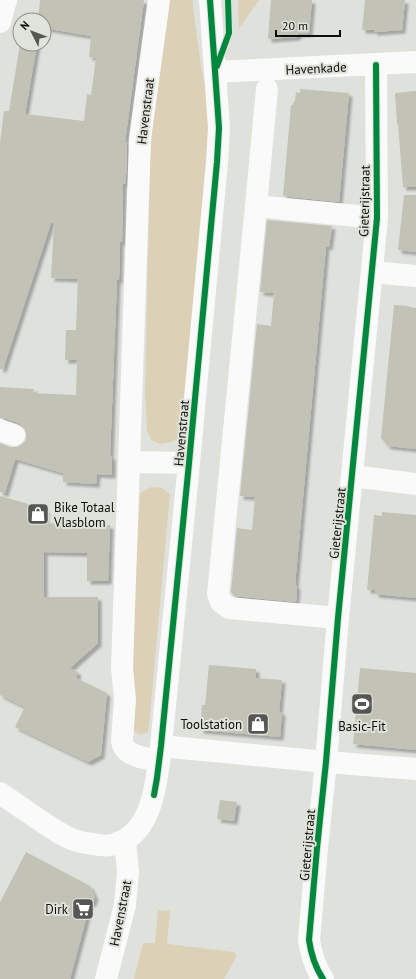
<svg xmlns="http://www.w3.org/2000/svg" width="416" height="979" font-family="'PT Sans',sans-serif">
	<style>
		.green { fill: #dcd1b7 }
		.building { fill: #c2c2b6; filter: url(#shadow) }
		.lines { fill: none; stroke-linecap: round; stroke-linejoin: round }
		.minor { stroke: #fafafa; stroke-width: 22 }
		.cycleway-casing { stroke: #e0e3db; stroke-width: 8 }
		.cycleway { stroke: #00873e; stroke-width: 6 }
		.labels { text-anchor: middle; stroke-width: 4; stroke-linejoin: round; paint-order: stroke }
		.street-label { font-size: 13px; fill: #0c0d0a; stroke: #e0e3db }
		.poi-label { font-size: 13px; fill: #0c0d0a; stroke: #e0e3db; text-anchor: end }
	</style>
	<defs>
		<filter id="shadow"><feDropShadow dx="3.5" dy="3.5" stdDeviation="1" flood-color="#0004"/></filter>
	</defs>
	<rect width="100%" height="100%" fill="#dfe1dd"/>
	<path class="green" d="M168,0H193V7L201,66L214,132L182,435L171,442L160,444L151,440L147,430L145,392L150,159L156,79Z
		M238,0H259L239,29Z
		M151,487L162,488L170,494L149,726L148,732L140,735L134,731L130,718L131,657L140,493Z
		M158,910L170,911L167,944L234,952L236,957L224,979H134L143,943H155Z"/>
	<path class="building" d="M40,0H144L125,142L127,143V165L125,184H123L122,242H120L119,280H117L110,456H112V475L97,474L96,484L63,482V473L15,459L5,493L0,492V443L10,447H17L22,444L26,440V433L24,427L19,423L4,418H0V387L34,389L33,393L76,395L77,360H65L66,330H76L78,279L51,278L54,223H51L3,369H0V143L4,111H9L20,44H37L25,114L84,121L87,94L91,95L96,58L89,57L91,36L44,28V20H38Z
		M271,0H312L309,33L298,34L297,37L268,39Z
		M365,0H405L402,30L374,32V30H362Z
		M300,89L349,93L339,202L283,196L291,105H293L294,101H295L296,92L300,93Z
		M416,91V187H403L398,124H397L395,93Z
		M404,195H416V252L398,250Z
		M267,220L332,226L329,247L326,246L295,585L297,586L296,602L234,596L231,592L237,528L252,530L255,497L240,496L257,324L271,326L274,293L260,292Z
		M394,305L409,306V307L416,308V449L388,446L381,438Z
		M0,496L46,509L45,523L110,525L108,581H87V553L44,552V597H98V643L70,668L78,672L76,678L107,693L101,755L88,762L15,727L25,707L0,695Z
		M382,512L416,515V598L375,594V590H367L374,515L382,516Z
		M209,665L256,669V678L282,680L279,712H282L280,737L200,730L202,705H205Z
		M360,668L416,673V750L353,744Z
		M220,800L237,802L234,821L217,819Z
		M26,852L90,886L95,897L93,902L90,904L70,979H0V902Z"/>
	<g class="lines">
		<path class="minor" d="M159,0L140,139L122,668L125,699L122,741C122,742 123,746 124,747C130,757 149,759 159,761
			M0,22L6,0
			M215,72L416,62
			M256,206L267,89
			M372,272L416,276
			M0,430L14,435
			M130,462L189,463
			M353,476L416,484
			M338,618L229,608L221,602L218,594L256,206L377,218
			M161,746L326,762L416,769
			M0,793C13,802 25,810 38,819C47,825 57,832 67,837C75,841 84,843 93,844C98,845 106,846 111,845C114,845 117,843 120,842C154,829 157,777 161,746L189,463L217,162L219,128L210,0
			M106,979L125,905L128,872L125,840
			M323,979C315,967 311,954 309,940L317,848L326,762L338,618L377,218L376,65"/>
		<g class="cycleway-casing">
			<path id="cycleway" d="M217,66L229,33L228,0
				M154,795L157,778L161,746L189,463L217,162L219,128L210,0
				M323,979C315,967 311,954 309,940L317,848L326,762L338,618L377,218L376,65"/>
		</g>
		<use href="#cycleway" class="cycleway"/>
	</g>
	<defs>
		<g id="shop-square" transform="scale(1.15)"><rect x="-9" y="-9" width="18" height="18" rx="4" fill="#565754" stroke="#e0e3db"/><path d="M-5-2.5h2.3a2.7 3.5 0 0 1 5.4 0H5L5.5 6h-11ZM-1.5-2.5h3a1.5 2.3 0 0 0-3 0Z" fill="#fff"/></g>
		<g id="stadium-square" transform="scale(1.15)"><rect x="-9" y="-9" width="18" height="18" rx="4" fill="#565754" stroke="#e0e3db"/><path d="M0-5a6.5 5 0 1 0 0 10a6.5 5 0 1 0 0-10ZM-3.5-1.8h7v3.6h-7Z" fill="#fff"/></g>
		<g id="supermarket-square" transform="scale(1.15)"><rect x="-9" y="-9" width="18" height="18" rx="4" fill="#565754" stroke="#e0e3db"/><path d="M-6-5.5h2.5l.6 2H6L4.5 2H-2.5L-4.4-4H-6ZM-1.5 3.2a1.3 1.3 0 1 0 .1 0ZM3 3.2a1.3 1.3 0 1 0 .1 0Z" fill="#fff"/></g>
	</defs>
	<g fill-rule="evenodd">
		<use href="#shop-square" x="38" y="514"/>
		<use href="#stadium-square" x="362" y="704"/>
		<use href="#shop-square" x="258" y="724"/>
		<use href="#supermarket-square" x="83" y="909"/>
	</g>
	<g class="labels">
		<g class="street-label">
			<text transform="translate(316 68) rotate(-3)" y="5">Havenkade</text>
			<text transform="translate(145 111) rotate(-83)" y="5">Havenstraat</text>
			<text transform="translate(364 201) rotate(-89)" y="5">Gieterijstraat</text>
			<text transform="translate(181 433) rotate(-85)" y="5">Havenstraat</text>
			<text transform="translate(337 523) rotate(-84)" y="5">Gieterijstraat</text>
			<text transform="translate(307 845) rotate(-85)" y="5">Gieterijstraat</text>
			<text transform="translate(120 913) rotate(-79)" y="5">Havenstraat</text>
		</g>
		<g class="poi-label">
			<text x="54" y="512" text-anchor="start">Bike Totaal<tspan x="54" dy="15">Vlasblom</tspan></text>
			<text x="242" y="729">Toolstation</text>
			<text x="362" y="731" text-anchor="middle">Basic-Fit</text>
			<text x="68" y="914">Dirk</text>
		</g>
	</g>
	<g transform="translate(32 32) rotate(312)"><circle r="19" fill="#e0e3db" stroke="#8b8d87"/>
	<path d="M0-3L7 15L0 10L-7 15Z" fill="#565754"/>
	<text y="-6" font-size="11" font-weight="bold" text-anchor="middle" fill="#0c0d0a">N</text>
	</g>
	<path d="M276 30v6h64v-6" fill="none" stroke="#0c0d0a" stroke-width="2"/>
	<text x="282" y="30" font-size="12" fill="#0c0d0a" stroke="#e0e3db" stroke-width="3" paint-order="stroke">20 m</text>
</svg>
